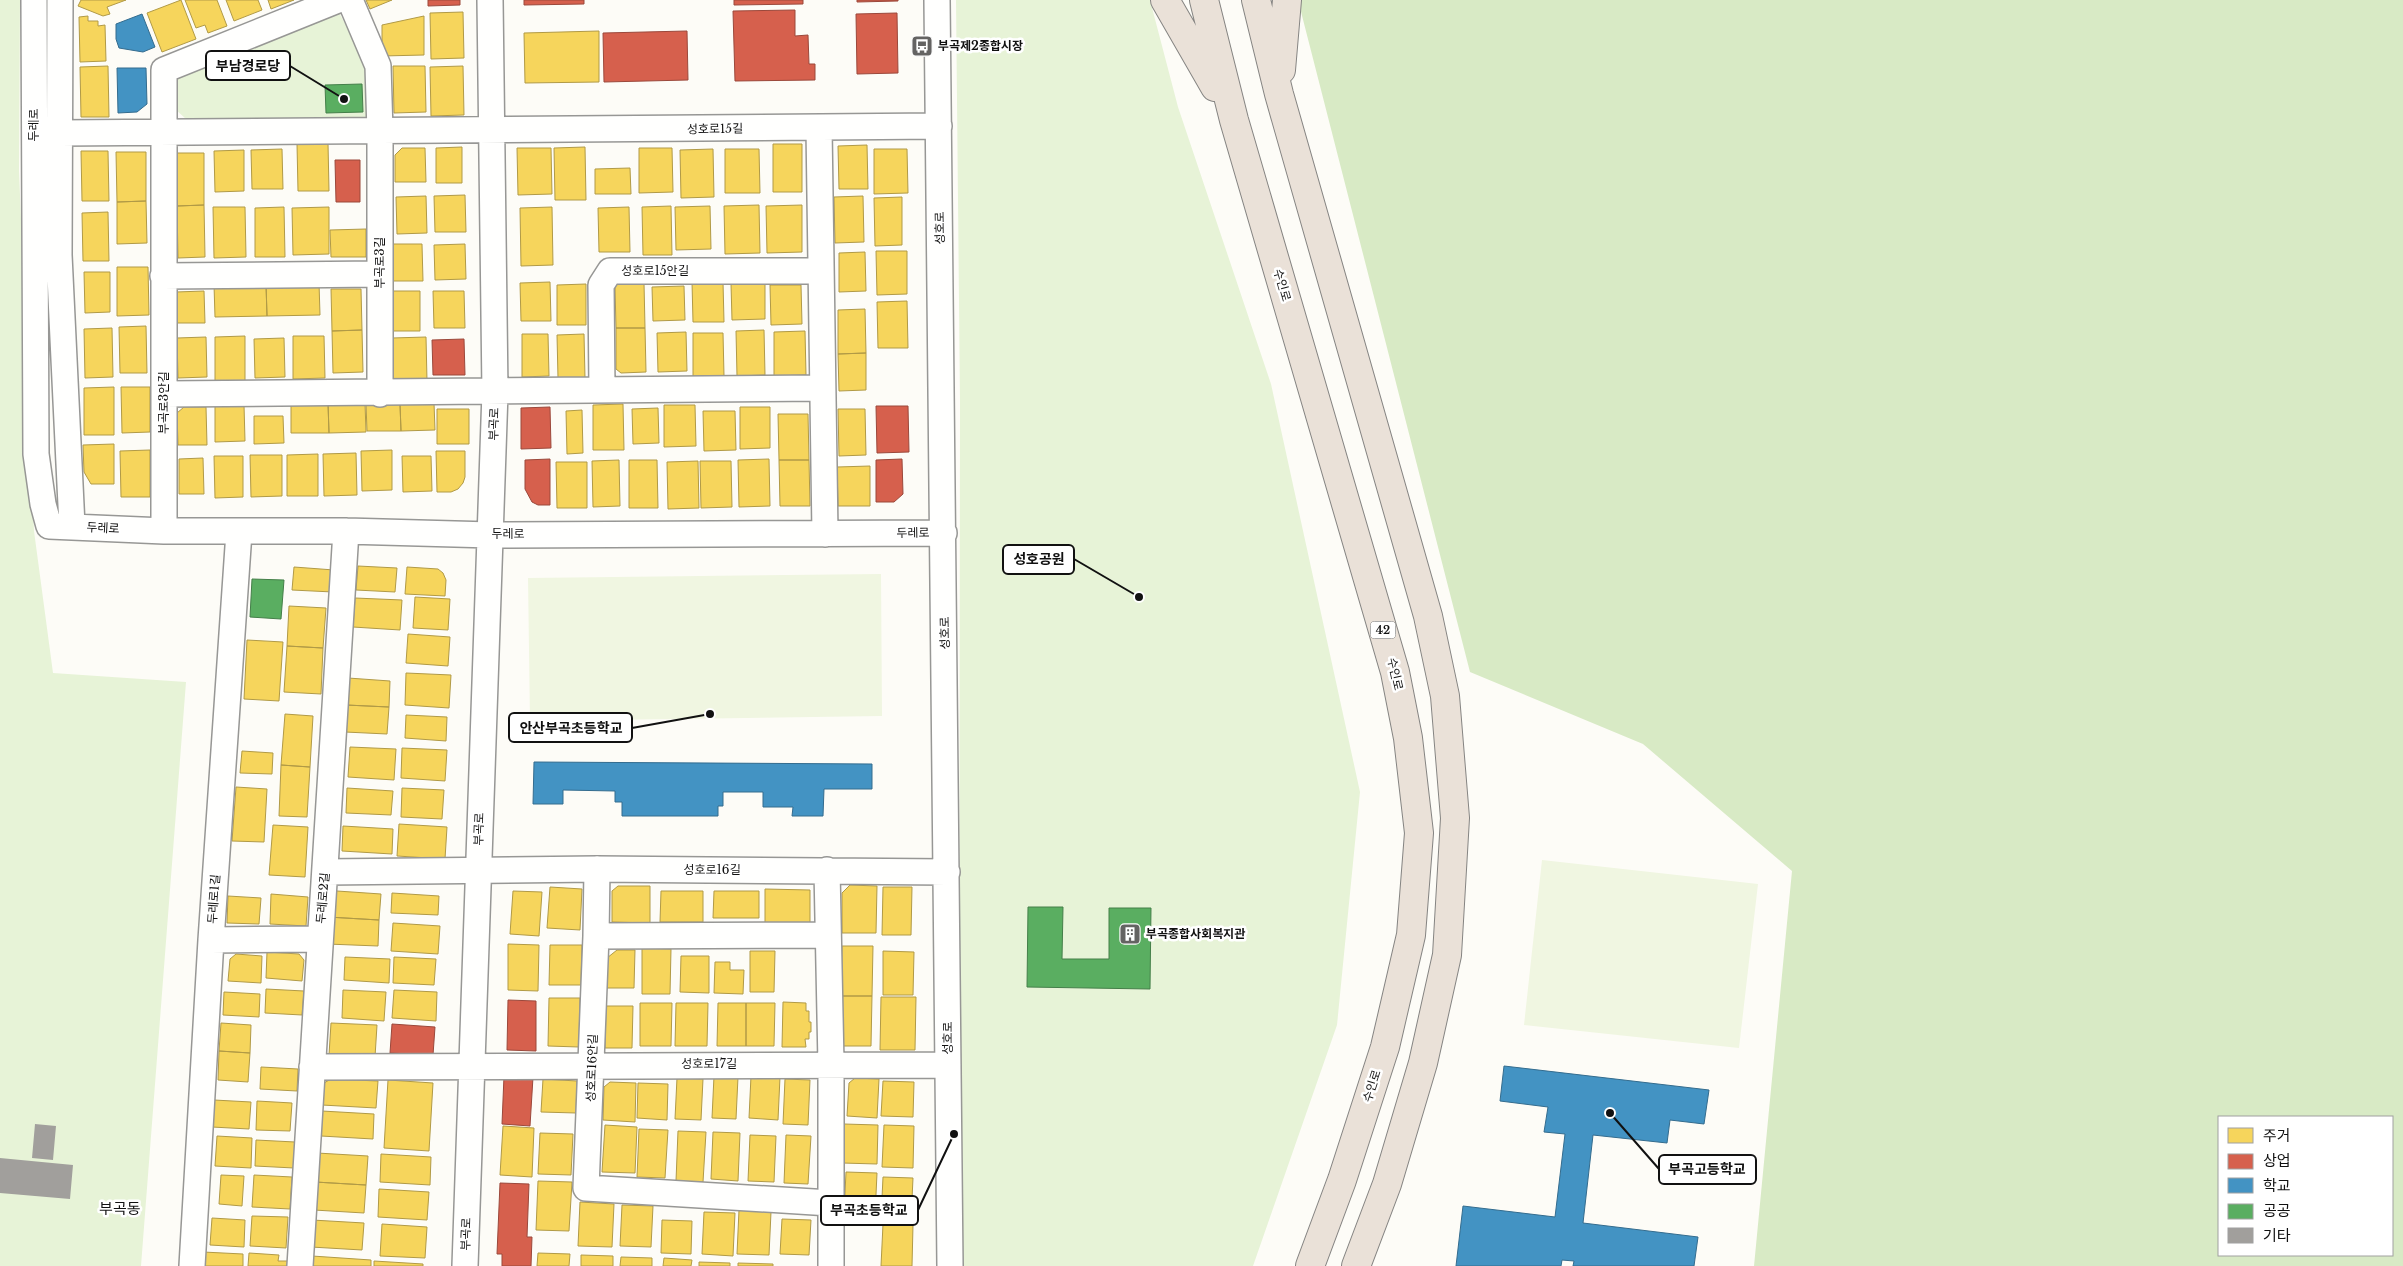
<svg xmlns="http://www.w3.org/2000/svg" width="2403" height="1266" font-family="'Libre Baskerville','Noto Sans KR',serif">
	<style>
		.green { fill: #e7f3d7 }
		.forest { fill: #d8eac5; fill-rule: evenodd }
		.pitch { fill: #f0f6e1 }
		.homes { fill: #f6d55c; stroke: #b19a46 }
		.shops { fill: #d6604d; stroke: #9b483b }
		.schools { fill: #4393c3; stroke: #346c8e }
		.public { fill: #5aae61; stroke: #447f49 }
		.building { fill: #a19f9c }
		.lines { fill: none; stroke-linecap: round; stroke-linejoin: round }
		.minor-casing { stroke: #979795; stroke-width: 28 }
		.highway-casing { stroke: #858482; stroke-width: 30 }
		.minor { stroke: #fffffe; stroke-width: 25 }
		.highway { stroke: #eae1d8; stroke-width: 28 }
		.labels { text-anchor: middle; stroke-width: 5; stroke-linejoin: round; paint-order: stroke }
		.shield { fill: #fff; stroke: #585858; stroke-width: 1 }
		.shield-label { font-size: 11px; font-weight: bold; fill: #111 }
		.poi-label { font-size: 12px; font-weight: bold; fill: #111; stroke: #fff; text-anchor: start }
		.street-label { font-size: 12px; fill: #111; stroke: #fff }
		.quarter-label { font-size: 15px; fill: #111; stroke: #fff }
		.leader { fill: none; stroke: #111; stroke-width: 2 }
		.callout-dot { fill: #111; stroke: #fff; stroke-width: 2 }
		.callout { fill: #fff; stroke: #111; stroke-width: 2 }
		.callout-label { font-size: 14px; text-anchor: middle; font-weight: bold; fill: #111 }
	</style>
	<rect width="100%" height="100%" fill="#fdfcf7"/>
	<path class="green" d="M0,0H20L19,171L34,531L53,673L186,682L141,1266H0Z
		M956,0H1150L1178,107L1271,384L1360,792L1337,1025L1253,1266H959L960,402Z
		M338,11L368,65L372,112L365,119H186L175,109L174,77Z"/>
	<path class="forest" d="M1298,0H2403V1266H1754L1792,871L1643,744L1470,672ZM2219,1117H2392V1255H2219Z"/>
	<path class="pitch" d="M881,574L882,716L530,721L528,578Z
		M1542,860L1758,884L1739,1048L1524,1025Z"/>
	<path class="homes" d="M81,0H126L107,7L110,14L103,16L78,6Z
		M181,0L196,39L162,52L147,13Z
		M185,0H217L227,26L208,33L205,25L196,28Z
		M226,0H258L262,10L234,21Z
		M268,0H294L271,9Z
		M366,0H392L370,9Z
		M463,12L464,58L431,59L430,13Z
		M88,16V21H98V26L105,25L106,61L80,62L79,17Z
		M424,16V55L382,56V25Z
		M599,31V82L525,83L524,33Z
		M108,66L109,117H81L80,67Z
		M393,66H425L426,112L394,113Z
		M463,66L464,115L431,116L430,67Z
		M328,143L329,191H298L297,144Z
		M773,144H802V192H773Z
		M867,145L868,189H839L838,146Z
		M462,147V183H436V148Z
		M585,147L586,200H555L554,148Z
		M402,148H425L426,182H395V155Z
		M517,148H551L552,194L518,195Z
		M639,148H672L673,192L639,193Z
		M282,149L283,189H252L251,150Z
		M713,149L714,197L681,198L680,150Z
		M725,149H759L760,193H725Z
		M874,149H907L908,193L874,194Z
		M244,150V191L215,192L214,151Z
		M81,151H108L109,201H82Z
		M116,152H146V201L117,202Z
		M176,153H204V205L177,206Z
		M630,168L631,194H595V169Z
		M465,195L466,232H435L434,196Z
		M426,196L427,233L397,234L396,197Z
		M863,196L864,242L835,243L834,197Z
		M902,197V245L875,246L874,198Z
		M146,201L147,243L117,244V202Z
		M204,205L205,257L178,258L177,206Z
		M759,205L760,253L725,254L724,206Z
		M802,205V252L767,253L766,206Z
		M671,206L672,255H643L642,207Z
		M710,206L711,249L676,250L675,207Z
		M213,207H245L246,257L214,258Z
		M284,207L285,257H255V208Z
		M329,207V254L293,255L292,208Z
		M552,207L553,265L521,266L520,208Z
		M629,207L630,252H599L598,208Z
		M108,212L109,261H83L82,213Z
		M366,229V257H331L330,230Z
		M390,244H422L423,281H391Z
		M465,244L466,279L435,280L434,245Z
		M876,251H907V294L877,295Z
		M865,252L866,291L839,292V253Z
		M117,267H148L149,315L117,316Z
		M84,272H110V312L85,313Z
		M550,282L551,321H521L520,283Z
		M692,282H723L724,322H693Z
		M319,283L320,315L267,316L266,284Z
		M619,283H644L645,328H616L615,287Z
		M266,284L267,316L215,317L214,285Z
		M586,284V325H557V285Z
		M731,284H765V319L732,320Z
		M770,285H801L802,324L771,325Z
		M684,286L685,320L653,321L652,287Z
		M331,289H361L362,330L332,331Z
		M204,291L205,323H176V292Z
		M389,291H420V331H390Z
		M433,291H464L465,328H434Z
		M907,301L908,348H878L877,302Z
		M865,309L866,353L838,354V310Z
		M146,326L147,373H120L119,327Z
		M112,328L113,377L85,378L84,329Z
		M616,328H645L646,372L621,373L616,369Z
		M362,330L363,372L333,373L332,331Z
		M764,330L765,375L737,376L736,331Z
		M805,331L806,375L774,376V332Z
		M686,332L687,371L658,372L657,333Z
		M693,333H723L724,376H693Z
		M522,334H548L549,376L522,377Z
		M584,334L585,378H558L557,335Z
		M245,336V382H215V337Z
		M293,336H324L325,378L293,379Z
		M206,337L207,377L178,378L177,338Z
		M426,337L427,381H393L392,338Z
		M284,338L285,377L255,378L254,339Z
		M866,353V390L839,391L838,354Z
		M114,387V435H84V388Z
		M121,387H150V432L122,433Z
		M328,403H365L366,432L329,433Z
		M328,403L329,433H291V404Z
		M434,403L435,430L401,431L400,404Z
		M366,404H400L401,431H367Z
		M623,404L624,450H593V405Z
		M215,405H244L245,441L215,442Z
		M664,405H695L696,446L664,447Z
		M184,407H206L207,445H178L177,413Z
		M740,407H770V448L740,449Z
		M658,408L659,443L633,444L632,409Z
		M437,409H469V444H437Z
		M838,409H865L866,455L839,456Z
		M582,410L583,453L567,454L566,411Z
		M703,411H735L736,450L704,451Z
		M778,414H808L809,460H779Z
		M254,416H283L284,443L254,444Z
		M114,444V484H91L84,472L83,445Z
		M150,450V497H121L120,451Z
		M392,450V490L362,491L361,451Z
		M436,451H465V477L463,483L458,489L451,492H437Z
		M356,453L357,495L324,496L323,454Z
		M318,454V496H287V455Z
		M250,455H282V496L251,497Z
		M214,456H243V497L215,498Z
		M402,456H431L432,491L403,492Z
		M203,458L204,494H179V459Z
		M769,459L770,506L739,507L738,460Z
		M619,460L620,506L593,507L592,461Z
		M629,460H657L658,508H629Z
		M779,460H809L810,506H780Z
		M698,461L699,508L668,509L667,462Z
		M700,461H731L732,507L701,508Z
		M556,462H587V508H557Z
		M870,466V506H838L837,467Z
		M358,566L397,568L395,592L356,590Z
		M294,567L334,570L333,592L292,590Z
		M407,567L438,569L443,573L446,580L445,596L405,594Z
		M415,597L450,599L448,630L413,628Z
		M355,598L402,600L400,630L353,627Z
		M289,606L326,608L323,648L287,646Z
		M408,634L450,637L448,666L406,663Z
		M247,640L283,642L279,701L244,699Z
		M287,646L323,648L321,694L284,692Z
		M406,673L451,675L449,708L405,705Z
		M348,678L390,681L389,707L346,705Z
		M346,705L389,707L387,734L345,732Z
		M285,714L313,716L310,767L281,765Z
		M406,715L447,717L446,741L405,738Z
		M350,747L396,749L394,780L348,777Z
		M402,748L447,750L445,781L401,778Z
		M242,751L273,753L272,774L240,773Z
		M281,765L310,767L307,817L279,816Z
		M236,787L267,789L264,842L232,841Z
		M347,788L393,791L391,815L346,813Z
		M402,788L444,790L442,819L401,817Z
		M399,824L447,827L445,859L397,856Z
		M273,825L308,827L305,877L269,875Z
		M343,826L393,829L392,854L342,851Z
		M850,885L877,886L876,933H842V893Z
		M618,886H650V923L612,922V891Z
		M550,887L582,889L580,930L547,928Z
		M883,887H912L911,935H882Z
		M765,889L810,890V923H765Z
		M337,891L381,894L379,920L328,917L330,897Z
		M513,891L542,892L539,936L510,934Z
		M661,891H703V922H660Z
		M714,891H759V918H713Z
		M392,893L439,896L438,915L391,913Z
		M271,894L308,897L306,926L270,924Z
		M228,896L261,898L259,924L227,923Z
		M328,917L379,920L378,946L327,944Z
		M393,923L440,926L438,954L391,951Z
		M508,944L539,945L538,991L508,990Z
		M550,945H582L581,985H549Z
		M842,946H873L872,996H841Z
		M642,948L671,949L670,994H642Z
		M617,950H635L634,988H607V958Z
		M750,951H775L774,992H750Z
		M883,951L914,952L913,995H883Z
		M267,952L299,954L304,960L302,981L266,978Z
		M236,954L262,956L261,983L228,981L230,959Z
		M681,956H709V993L680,992Z
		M345,957L390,959L389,983L344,980Z
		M394,957L436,959L434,985L393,983Z
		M715,962H730V970H744L743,994L714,993Z
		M266,989L304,991L302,1015L265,1013Z
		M343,990L386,992L384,1021L342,1018Z
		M394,990L437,992L436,1021L392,1018Z
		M224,992L260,994L259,1017L223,1015Z
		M841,996H872L871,1046H840Z
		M881,997H916L915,1050H880Z
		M549,998H580L579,1047L548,1046Z
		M783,1002L806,1003V1011H809V1022H811V1032H809V1039H805L806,1047H782Z
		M640,1003H672L671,1046H640Z
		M676,1003H708L707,1046H675Z
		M718,1003H746V1046H717Z
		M746,1003H775L774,1046H746Z
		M606,1006H633L632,1048H605Z
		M221,1023L251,1025L250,1053L219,1051Z
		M331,1023L377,1025L375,1057L329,1055Z
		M219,1051L250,1053L248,1082L218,1080Z
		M261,1067L298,1069L297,1091L260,1089Z
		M714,1076L738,1077L736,1119L712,1118Z
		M751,1076L780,1077L778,1120L749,1118Z
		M677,1078L703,1079L701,1120L675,1119Z
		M855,1078L879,1079L877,1118L847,1116L849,1083Z
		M331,1079L378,1081L376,1108L322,1105L324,1083Z
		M543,1079L577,1081L576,1113L541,1112Z
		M785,1079L810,1080L808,1125L783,1124Z
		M388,1080L433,1083L429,1151L384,1148Z
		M883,1081L914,1082L913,1117L881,1116Z
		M610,1082L636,1083L635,1122L603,1120L604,1087Z
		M638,1083L668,1084L667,1120L637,1118Z
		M214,1100L251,1102L249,1129L212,1127Z
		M257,1101L292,1103L290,1131L256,1130Z
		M322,1111L374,1114L373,1139L321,1136Z
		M844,1124L878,1125L877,1164L842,1163Z
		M605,1125L637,1127L635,1173L602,1172Z
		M884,1125L914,1126L913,1168L882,1167Z
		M503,1126L534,1128L532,1177L500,1175Z
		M639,1129L668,1130L665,1178L637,1177Z
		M678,1131L706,1132L703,1182L676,1181Z
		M713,1132L740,1133L738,1181L711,1179Z
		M540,1133L573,1134L571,1175L538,1174Z
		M750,1135L776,1136L774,1182L748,1181Z
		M786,1135L811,1136L808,1184L784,1183Z
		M217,1136L252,1138L251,1168L215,1166Z
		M256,1140L295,1142L294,1168L255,1166Z
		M317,1153L368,1156L366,1185L315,1182Z
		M381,1154L431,1157L430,1185L380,1182Z
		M846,1172L877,1173L875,1216L844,1214Z
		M221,1175L244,1176L242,1206L219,1204Z
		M254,1175L292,1177L290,1209L252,1207Z
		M883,1177L913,1178L911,1220L881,1219Z
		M538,1181L572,1182L569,1231L536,1230Z
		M315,1182L366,1185L364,1213L314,1210Z
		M379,1189L429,1192L427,1220L378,1217Z
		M580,1202L614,1204L612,1247L578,1246Z
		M622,1205L653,1206L651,1247L620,1246Z
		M739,1210L771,1212L769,1255L737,1254Z
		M704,1212L735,1213L733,1256L702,1254Z
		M252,1216L288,1217L286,1248L250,1246Z
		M212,1218L245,1220L244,1247L210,1245Z
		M782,1219L811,1220L809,1255L780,1254Z
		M312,1220L364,1223L362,1250L311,1247Z
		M662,1220L692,1221L691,1254L661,1253Z
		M382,1224L427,1227L425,1258L380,1256Z
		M883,1224L913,1225L912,1266H881Z
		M203,1252L243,1254V1266H203Z
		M249,1253L279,1255L278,1261H288L287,1266H248Z
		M538,1253L570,1254L569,1266H537Z
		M581,1255L613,1256V1266H581Z
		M312,1256L371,1260V1266H311Z
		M621,1257L652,1258V1266H620Z
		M664,1258L692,1260L691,1266H663Z
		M374,1261L423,1264V1266H374Z
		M699,1262L730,1263V1266H699Z
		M738,1263L773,1264V1266H738Z"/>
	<path class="shops" d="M428,0H460V5L428,6Z
		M524,0H584V4L524,5Z
		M734,0H803V4L734,5Z
		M857,0H898V1L857,2Z
		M795,10V36L808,35L809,64H815V80L735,81L733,11Z
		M897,13L898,73L857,74L856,14Z
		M687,31L688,80L604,82L603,33Z
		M335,160H360V202H336Z
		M464,339L465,375H433L432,340Z
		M876,406H908L909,452L877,453Z
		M550,407L551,448L521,449V408Z
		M550,459V505H538L532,502L525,489V460Z
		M902,459L903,494L894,502H876V460Z
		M508,1000L536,1001V1051L507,1050Z
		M392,1024L435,1027L433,1055L390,1053Z
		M504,1076L533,1077L530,1126L502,1124Z
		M500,1183L529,1184L527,1237H532L531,1266H502V1254H497Z"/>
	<path class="schools" d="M142,14L155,47L143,52L119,48L116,39V24Z
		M117,68H146L147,104L137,112L118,113Z
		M534,762L872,764V789H824L823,816H792L793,807H763V792H723V806H718V816H622V802H615V791L563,790V804H533Z
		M1504,1066L1709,1090L1704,1124L1670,1120L1667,1143L1593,1135L1583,1223L1698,1237L1694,1266H1573L1574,1261L1562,1260L1561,1266H1456L1463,1206L1555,1217L1565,1134L1544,1132L1548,1107L1500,1101Z"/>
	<path class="public" d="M362,84L363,112L326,113L325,85Z
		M252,579L284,580L281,619L250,617Z
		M1028,907H1063L1062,959H1109V908H1151L1150,989L1027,987Z"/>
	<path class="building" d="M35,1124L56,1126L53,1160L32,1158Z
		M0,1158L73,1165L70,1199L0,1193Z"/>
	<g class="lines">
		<g class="minor-casing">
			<path id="minor" d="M34,0L36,454L43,504L49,526L164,531H346L491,535L944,533
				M60,0L59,255L72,526
				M350,0L378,66L380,132V394
				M937,0L950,1266
				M819,128L825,534
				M60,133L939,126
				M163,276L379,274
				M602,390L601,285L610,271H820
				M164,394L822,388
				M164,531V70L338,0
				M827,870L831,1064V1266
				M326,872L597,869L947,872
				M828,935L596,936L586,1188L830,1203
				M596,936L597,869
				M211,940L320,939
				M312,1067L948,1065
				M192,1266L211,940L239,532
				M300,1266L346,531
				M465,1266L495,392L490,0"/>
		</g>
		<g class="highway-casing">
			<path id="highway" d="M1165,0L1215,87
				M1204,0L1234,120L1395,672L1408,738L1419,833L1411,935L1385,1047L1342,1180L1310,1266
				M1256,0L1279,94L1428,616L1445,696L1455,818L1447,955L1423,1063L1387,1184L1356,1266
				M1281,70L1287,0"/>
		</g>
		<use href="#minor" class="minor"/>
		<use href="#highway" class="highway"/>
	</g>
	<defs>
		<g id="bus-square" transform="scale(1.125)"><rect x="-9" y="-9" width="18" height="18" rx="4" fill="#646362" stroke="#fff"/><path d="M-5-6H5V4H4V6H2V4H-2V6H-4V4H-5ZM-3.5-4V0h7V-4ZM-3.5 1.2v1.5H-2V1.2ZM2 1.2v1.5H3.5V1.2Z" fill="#fff"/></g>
		<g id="building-square" transform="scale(1.125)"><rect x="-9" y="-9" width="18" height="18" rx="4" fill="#646362" stroke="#fff"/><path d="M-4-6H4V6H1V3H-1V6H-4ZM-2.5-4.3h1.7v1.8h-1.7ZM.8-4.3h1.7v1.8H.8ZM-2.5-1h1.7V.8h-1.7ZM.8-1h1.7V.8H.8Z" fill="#fff"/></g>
	</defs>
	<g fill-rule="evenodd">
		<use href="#bus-square" x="922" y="46"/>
		<use href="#building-square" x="1130" y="934"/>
	</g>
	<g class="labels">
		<rect class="shield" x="1370.5" y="621.5" width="25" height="17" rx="4"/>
		<g class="shield-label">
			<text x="1383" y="634">42</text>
		</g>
		<g class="poi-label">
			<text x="938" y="50">부곡제2종합시장</text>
			<text x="1146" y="938">부곡종합사회복지관</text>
		</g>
		<g class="street-label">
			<text transform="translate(34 125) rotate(-90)" y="4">두레로</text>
			<text transform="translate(715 129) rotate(-1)" y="4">성호로15길</text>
			<text transform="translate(940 228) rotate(-91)" y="4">성호로</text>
			<text transform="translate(380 263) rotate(-90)" y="4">부곡로3길</text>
			<text x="655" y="275">성호로15안길</text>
			<text transform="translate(1282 285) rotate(74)" y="4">수인로</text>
			<text transform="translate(164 403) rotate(-90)" y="4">부곡로3안길</text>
			<text transform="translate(494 424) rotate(-88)" y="4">부곡로</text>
			<text transform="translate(103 528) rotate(3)" y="4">두레로</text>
			<text transform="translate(913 533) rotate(-1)" y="4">두레로</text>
			<text x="508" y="538">두레로</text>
			<text transform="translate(945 633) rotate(-91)" y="4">성호로</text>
			<text transform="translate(1395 674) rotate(77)" y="4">수인로</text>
			<text transform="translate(479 829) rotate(-88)" y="4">부곡로</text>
			<text x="712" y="874">성호로16길</text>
			<text transform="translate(323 898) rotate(-85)" y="4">두레로2길</text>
			<text transform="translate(214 899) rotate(-86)" y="4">두레로1길</text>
			<text transform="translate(948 1038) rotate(-90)" y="4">성호로</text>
			<text x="709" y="1068">성호로17길</text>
			<text transform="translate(592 1068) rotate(-88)" y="4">성호로16안길</text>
			<text transform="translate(1372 1086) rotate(-72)" y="4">수인로</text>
			<text transform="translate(466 1234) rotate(-88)" y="4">부곡로</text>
		</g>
		<g class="quarter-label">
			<text x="120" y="1214">부곡동</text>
		</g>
	</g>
	<path class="leader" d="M344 99L290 66M1139 597L1074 559M710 714L632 728M1610 1113L1659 1169M954 1134L918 1210"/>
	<g class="callout-dot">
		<circle cx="344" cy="99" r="5"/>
		<circle cx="1139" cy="597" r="5"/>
		<circle cx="710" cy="714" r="5"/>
		<circle cx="1610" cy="1113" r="5"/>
		<circle cx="954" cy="1134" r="5"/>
	</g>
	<g class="callout">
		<rect x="206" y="51" width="84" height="29" rx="5"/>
		<rect x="1003" y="545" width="71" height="29" rx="5"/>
		<rect x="509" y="713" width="123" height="29" rx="5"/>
		<rect x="1659" y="1155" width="97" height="29" rx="5"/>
		<rect x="821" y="1196" width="97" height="29" rx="5"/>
	</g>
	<g class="callout-label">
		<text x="248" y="71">부남경로당</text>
		<text x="1039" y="564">성호공원</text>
		<text x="571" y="733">안산부곡초등학교</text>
		<text x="1707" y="1174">부곡고등학교</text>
		<text x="869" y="1215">부곡초등학교</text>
	</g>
	<rect x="2218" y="1116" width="175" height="140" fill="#ffffff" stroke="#a0a0a0"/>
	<rect x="2228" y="1128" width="25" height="15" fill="#f6d55c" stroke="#a0a0a0"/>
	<text x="2263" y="1141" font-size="15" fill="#111111">주거</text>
	<rect x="2228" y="1154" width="25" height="15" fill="#d6604d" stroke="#a0a0a0"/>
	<text x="2263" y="1166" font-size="15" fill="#111111">상업</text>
	<rect x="2228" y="1178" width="25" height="15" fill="#4393c3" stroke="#a0a0a0"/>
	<text x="2263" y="1191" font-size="15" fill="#111111">학교</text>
	<rect x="2228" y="1204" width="25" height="15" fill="#5aae61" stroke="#a0a0a0"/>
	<text x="2263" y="1216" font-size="15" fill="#111111">공공</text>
	<rect x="2228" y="1228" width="25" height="15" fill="#a19f9c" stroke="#a0a0a0"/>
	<text x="2263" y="1241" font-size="15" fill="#111111">기타</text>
</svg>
